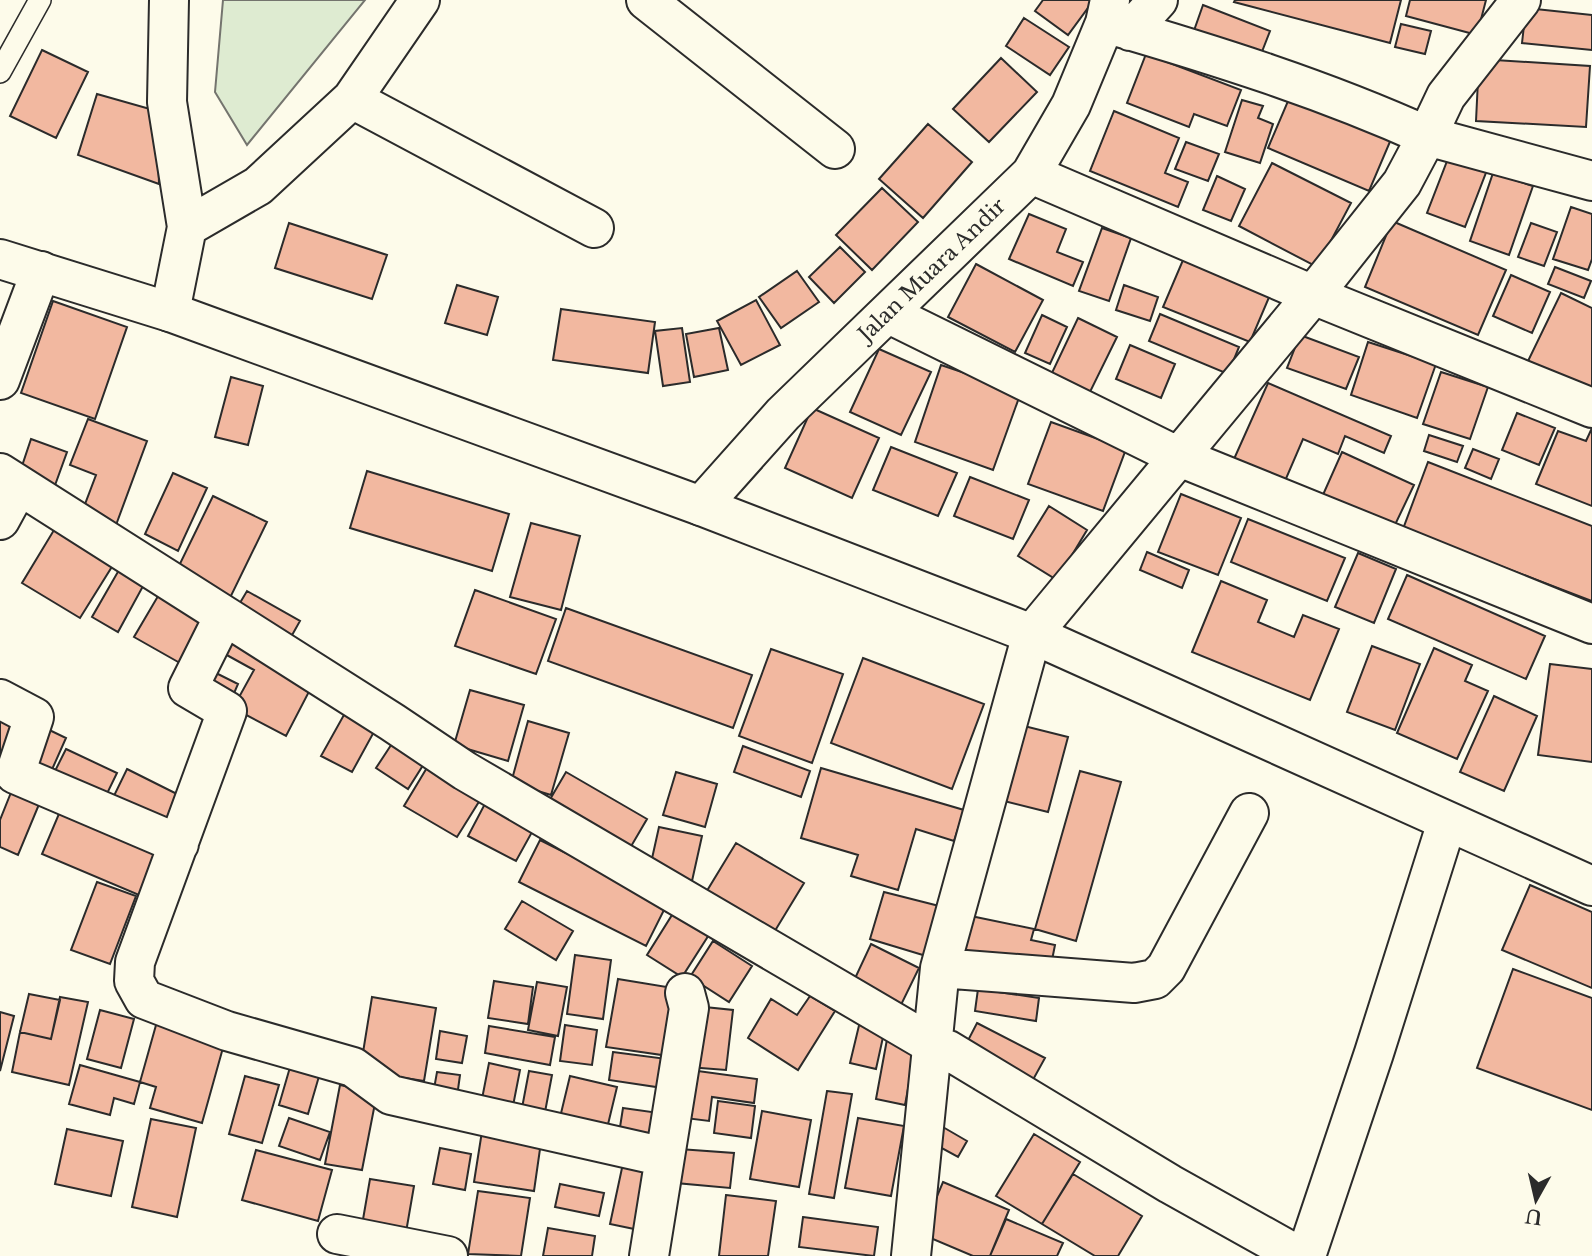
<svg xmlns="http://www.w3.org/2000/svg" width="1592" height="1256" font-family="'Libre Baskerville',serif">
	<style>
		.green { fill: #deebd1; stroke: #74746e; stroke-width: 2 }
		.building { fill: #f2b8a0; stroke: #2b2b2b; stroke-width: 2 }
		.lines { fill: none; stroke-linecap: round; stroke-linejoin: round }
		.service-casing { stroke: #2b2b2b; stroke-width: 24 }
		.minor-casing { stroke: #2b2b2b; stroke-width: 42 }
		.secondary-casing { stroke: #2b2b2b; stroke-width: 42 }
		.service { stroke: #fdfbea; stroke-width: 21 }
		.minor { stroke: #fdfbea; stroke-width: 38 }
		.secondary { stroke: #fdfbea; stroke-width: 38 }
		.labels { text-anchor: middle; stroke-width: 5; stroke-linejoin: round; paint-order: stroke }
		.street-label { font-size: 21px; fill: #2b2b2b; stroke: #fdfbea }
	</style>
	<rect width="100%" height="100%" fill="#fdfbea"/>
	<path class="green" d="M223,0H365L247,145L215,92Z"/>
	<path class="building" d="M1043,0H1091L1093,1L1068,35L1035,11Z
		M1235,0H1401L1390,43L1234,2Z
		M1410,0H1486L1477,35L1406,16Z
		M1203,5L1270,31L1256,67L1190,42Z
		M1526,8L1592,15V50L1522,43Z
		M1024,18L1069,47L1050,75L1006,46Z
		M1401,24L1431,31L1425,54L1395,47Z
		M42,50L88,72L56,138L10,116Z
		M1146,54L1241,90L1227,126L1194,114L1189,127L1127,103Z
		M1001,58L1037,92L989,142L953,109Z
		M1479,59L1590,66L1586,127L1476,121Z
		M97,94L157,111L159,184L78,155Z
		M1291,94L1392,137L1369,191L1268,148Z
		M1242,100L1263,106L1258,118L1273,124L1260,163L1225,152Z
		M1114,111L1179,138L1165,173L1188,182L1178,207L1090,171Z
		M928,124L972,162L923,218L879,179Z
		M1186,142L1219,154L1208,181L1175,169Z
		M1449,156L1487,170L1465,227L1427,213Z
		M1272,163L1351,203L1317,267L1239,226Z
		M1493,173L1533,186L1509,255L1470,241Z
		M1217,176L1245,189L1231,221L1203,210Z
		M882,188L918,222L872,270L836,235Z
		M1571,207L1592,214V259L1588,270L1553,259Z
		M1029,214L1066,229L1057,252L1083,262L1073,286L1009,259Z
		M1392,221L1506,270L1478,335L1365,287Z
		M289,223L387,255L372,299L275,268Z
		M1531,223L1557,232L1544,266L1518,257Z
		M1102,228L1131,238L1109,301L1079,291Z
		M840,247L865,272L834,303L809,277Z
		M1183,260L1270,295L1250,342L1163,307Z
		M976,264L1043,300L1015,352L948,317Z
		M1555,267L1591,281L1584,298L1548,284Z
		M797,271L819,302L781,328L759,297Z
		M1511,275L1550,292L1532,333L1493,316Z
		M457,285L498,297L487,335L445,323Z
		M1124,285L1158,297L1150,321L1116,310Z
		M1561,293L1592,308V392L1528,361Z
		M756,300L780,345L741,365L717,321Z
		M53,301L127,327L95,419L21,393Z
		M561,309L655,322L648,373L553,360Z
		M1160,314L1239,347L1228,374L1149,341Z
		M1042,315L1067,327L1050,364L1025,353Z
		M1078,318L1117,337L1088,396L1050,377Z
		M682,328L690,382L663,386L655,331Z
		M719,328L728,370L694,377L686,334Z
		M1300,335L1359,357L1346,389L1287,368Z
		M1368,342L1436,364L1417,418L1351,395Z
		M1130,345L1175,364L1161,398L1116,379Z
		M879,349L931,372L901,435L850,412Z
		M941,365L1021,392L993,470L915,442Z
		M1441,372L1488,387L1470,439L1423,424Z
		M231,377L263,386L248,445L215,437Z
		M1268,383L1391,436L1384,453L1345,436L1338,454L1303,439L1285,481L1234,459Z
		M812,408L879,438L852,498L785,468Z
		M1517,413L1555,428L1539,465L1502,450Z
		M88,419L147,441L116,525L82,512L96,475L70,465Z
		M1051,422L1126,449L1103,511L1028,484Z
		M1592,428V506L1536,484L1558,431L1586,441Z
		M1429,435L1463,446L1457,462L1424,451Z
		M31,439L67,452L54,488L19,475Z
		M891,447L957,473L938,516L873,490Z
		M1473,449L1499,459L1491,479L1465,468Z
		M1342,452L1414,485L1393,529L1322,497Z
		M1428,462L1592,526V601L1403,529Z
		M367,471L509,514L492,571L350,528Z
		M173,473L207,488L178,551L145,534Z
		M970,477L1029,500L1013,539L954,516Z
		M1181,494L1241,518L1218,575L1158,552Z
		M213,496L267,522L228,602L174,576Z
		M1049,506L1087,530L1057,580L1018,556Z
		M1248,519L1345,558L1327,601L1231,562Z
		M531,523L580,536L561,610L510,597Z
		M54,530L113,565L80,618L22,583Z
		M1147,552L1189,570L1182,588L1140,570Z
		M1358,553L1396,569L1374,623L1335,607Z
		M123,563L148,577L118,632L92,617Z
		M1407,575L1545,636L1526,679L1388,619Z
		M1221,581L1267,600L1258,622L1294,637L1303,615L1339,629L1310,700L1192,652Z
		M475,590L556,619L536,674L455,646Z
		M161,591L214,622L187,667L134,637Z
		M247,591L300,621L287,644L234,613Z
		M566,608L752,675L733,728L548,661Z
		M222,633L314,682L286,736L233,708L254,670L214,648Z
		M1372,646L1420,664L1395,730L1347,712Z
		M1434,648L1472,665L1465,681L1488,691L1457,759L1397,733Z
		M771,649L843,674L812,763L739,736Z
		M863,658L984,704L952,789L831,743Z
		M1550,664L1592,669V762L1538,755Z
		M206,668L238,684L229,705L197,689Z
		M470,690L524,705L508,761L454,745Z
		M1494,696L1537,716L1504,791L1460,772Z
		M0,711L21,717L0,761Z
		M345,713L375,730L352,772L321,756Z
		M528,721L569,733L551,795L511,783Z
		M1016,724L1068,737L1048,812L996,799Z
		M39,725L66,738L50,774L23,762Z
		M395,739L427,759L408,789L376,768Z
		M743,746L810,771L801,797L734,772Z
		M66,749L117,773L101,806L50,781Z
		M431,761L485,792L457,837L404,806Z
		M821,768L964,810L954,841L916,829L898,890L851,876L858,855L801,838Z
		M127,769L187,799L170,835L109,806Z
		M1080,771L1121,782L1076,941L1035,929Z
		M566,772L647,819L626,855L545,808Z
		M676,772L717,784L705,827L663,815Z
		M12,790L40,802L18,855L0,847V820Z
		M488,798L537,823L516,861L468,836Z
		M61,809L165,853L146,898L42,854Z
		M659,827L702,836L692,881L649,872Z
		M540,840L667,904L646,946L519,882Z
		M736,843L804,883L770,939L702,899Z
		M97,882L136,896L110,964L71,950Z
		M1530,885L1592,912V988L1502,950Z
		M884,892L951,909L936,959L870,939Z
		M522,901L573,931L556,960L505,929Z
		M677,907L712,930L682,977L647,955Z
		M966,915L1034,929L1031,940L1055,945L1049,975L957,955Z
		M713,941L752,966L729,1002L690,977Z
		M871,944L919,968L898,1011L850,989Z
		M575,955L611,960L603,1019L567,1014Z
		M1513,969L1592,998V1110L1477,1068Z
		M618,979L673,988L662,1055L606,1047Z
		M494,981L533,987L528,1024L488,1018Z
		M537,982L567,987L558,1036L528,1030Z
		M978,989L1039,998L1036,1021L975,1011Z
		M29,994L60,1000L51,1039L20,1032Z
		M810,996L835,1011L798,1070L748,1038L771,999L797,1015Z
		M60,997L88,1002L69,1085L12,1072L20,1032L51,1039Z
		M372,997L436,1008L424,1081L360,1071Z
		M695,1006L733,1010L726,1070L688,1067Z
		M100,1010L134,1019L121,1068L87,1059Z
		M0,1012L14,1016L0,1071Z
		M862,1013L887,1019L876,1069L850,1063Z
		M158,1018L226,1037L202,1123L150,1108L156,1087L140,1082Z
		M977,1023L1045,1058L1029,1087L962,1052Z
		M565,1025L597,1030L592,1065L560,1061Z
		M489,1026L555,1037L550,1065L485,1053Z
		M440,1031L467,1036L462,1063L436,1059Z
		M888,1034L917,1040L905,1105L876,1099Z
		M613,1052L667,1059L663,1088L609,1080Z
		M293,1057L322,1066L308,1114L279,1105Z
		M489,1063L520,1070L512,1111L481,1104Z
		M80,1065L140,1082L134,1104L114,1098L110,1115L69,1104Z
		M683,1069L757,1079L754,1103L712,1097L709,1121L677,1117Z
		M529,1071L552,1075L545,1112L522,1108Z
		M437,1072L460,1075L456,1104L432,1100Z
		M245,1076L279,1085L262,1143L229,1134Z
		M570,1076L617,1087L603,1145L556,1134Z
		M340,1085L377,1093L362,1170L325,1164Z
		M827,1091L852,1094L834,1198L809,1194Z
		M718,1101L755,1106L751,1138L714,1133Z
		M623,1108L659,1113L654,1147L618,1140Z
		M762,1111L811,1120L799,1187L750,1179Z
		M289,1118L330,1132L320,1160L279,1146Z
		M858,1118L904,1126L891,1196L845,1188Z
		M151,1119L196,1128L177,1217L132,1207Z
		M936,1123L967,1141L958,1157L927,1140Z
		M483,1125L542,1135L534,1191L474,1182Z
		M67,1129L123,1141L111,1196L55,1184Z
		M1034,1134L1080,1162L1042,1224L996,1196Z
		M440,1148L471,1154L465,1190L433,1184Z
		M679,1149L734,1153L730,1188L676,1183Z
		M256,1150L332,1170L318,1221L242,1200Z
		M625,1154L653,1160L639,1230L610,1224Z
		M1073,1174L1142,1216L1118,1256H1095L1042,1224Z
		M370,1179L414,1186L405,1238L361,1231Z
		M943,1182L1009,1210L990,1256H973L921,1234Z
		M560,1184L604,1193L599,1216L555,1207Z
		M478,1191L530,1198L521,1256L468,1254Z
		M726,1195L776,1201L768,1256H719Z
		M803,1217L878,1227L874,1256L799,1247Z
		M1006,1219L1063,1243L1057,1256H990Z
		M548,1228L595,1236L592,1256H543Z"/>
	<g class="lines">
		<g class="service-casing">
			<path id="service" d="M0,72L40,0"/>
		</g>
		<g class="minor-casing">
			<path id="minor" d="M169,0L167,102L187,227L170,312
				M646,0L835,149
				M1105,23C1215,55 1323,89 1427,136L1446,96L1521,0
				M1130,31L1158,0
				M352,99L594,228
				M1031,174L1313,295L1592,408
				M187,227L258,186L352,99L420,0
				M889,314L1177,456L1592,624
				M0,380L41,271
				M0,473L392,722L465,771L933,1045L948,1050L1170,1184L1299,1256
				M701,506L783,414L1031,174L1071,105L1105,23L1110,0
				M0,520L12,498L22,488
				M224,616L188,688L227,711L135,962L134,981L144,999L227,1031L353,1067L391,1095L665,1157
				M0,699L34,717L15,774L179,844
				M940,968L1134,983L1155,979L1166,968L1249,813
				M337,1234L448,1256
				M649,1256L689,1008L685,993
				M911,1256L940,968L1032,634L1313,295L1402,183L1427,136L1592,181
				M1306,1256L1374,1053L1447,822"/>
		</g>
		<g class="secondary-casing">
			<path id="secondary" d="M0,259L170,312L701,506L1032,634L1592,886"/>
		</g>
		<use href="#service" class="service"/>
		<use href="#minor" class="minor"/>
		<use href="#secondary" class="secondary"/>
	</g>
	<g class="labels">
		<g class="street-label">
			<text transform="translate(932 270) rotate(-44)" y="7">Jalan Muara Andir</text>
		</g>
	</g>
	<g transform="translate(1536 1200) rotate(188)" stroke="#fdfbea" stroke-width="5" paint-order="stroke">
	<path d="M0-5L12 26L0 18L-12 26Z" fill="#2b2b2b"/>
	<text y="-10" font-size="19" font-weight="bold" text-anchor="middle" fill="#2b2b2b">U</text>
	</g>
</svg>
